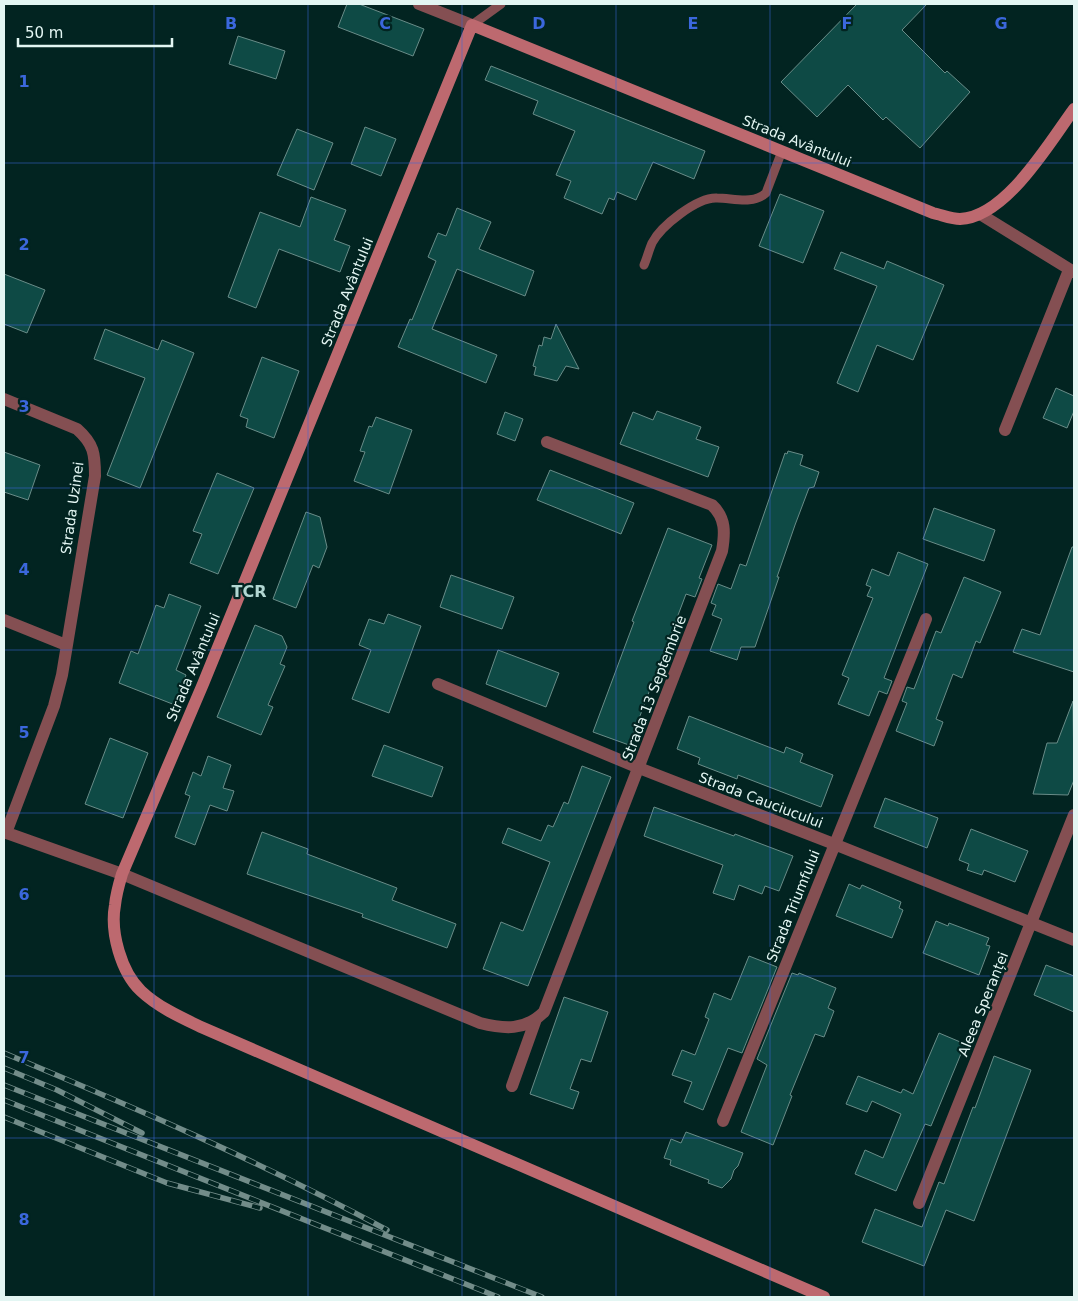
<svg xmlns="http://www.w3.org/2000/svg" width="1078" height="1301" font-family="'DejaVu Sans',sans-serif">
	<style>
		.building { fill: #0e4a45; stroke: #698c88 }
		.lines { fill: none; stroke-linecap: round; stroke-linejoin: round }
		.service { stroke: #844f52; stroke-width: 9 }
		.minor { stroke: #844f52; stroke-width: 12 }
		.secondary { stroke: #bd696f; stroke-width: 12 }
		.rail-casing { stroke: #728c89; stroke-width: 5.5 }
		.rail { stroke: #022421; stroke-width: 4; stroke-dasharray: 11; stroke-linecap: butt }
		.grid { fill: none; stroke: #3b67dc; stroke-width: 1; stroke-opacity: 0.55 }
		.labels { text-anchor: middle; stroke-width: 4.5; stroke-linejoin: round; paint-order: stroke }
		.street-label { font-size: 14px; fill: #e3f6f3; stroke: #022421 }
		.quarter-label { font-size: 16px; font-weight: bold; fill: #b2d7d2; stroke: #022421 }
		.grid-label { font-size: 16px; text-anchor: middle; font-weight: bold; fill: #3b67dc; stroke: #022421; stroke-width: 4.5; stroke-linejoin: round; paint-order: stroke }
	</style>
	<rect width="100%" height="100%" fill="#022421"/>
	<path class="building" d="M347,4H359L424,29L413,56L338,27Z
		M857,4H927L902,30L945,73L947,71L970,92L920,148L886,117L883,120L848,85L817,117L781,82Z
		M238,36L285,51L276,79L229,64Z
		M491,66L705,151L694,179L653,162L636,200L617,192L614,200L609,198L602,214L564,198L571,181L556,175L575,131L533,114L538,101L485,80Z
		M365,127L396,139L381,176L351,164Z
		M297,129L333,143L314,190L277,175Z
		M780,194L824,211L803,263L759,246Z
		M311,197L346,210L334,240L350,246L340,272L279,249L256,308L228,297L260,212L300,227Z
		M457,208L491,222L479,249L534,271L525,296L457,269L432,329L497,355L486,383L398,347L410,319L412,320L436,261L428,257L438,233L446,236Z
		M841,252L884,269L887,261L944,285L913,360L877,345L858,392L837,383L877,286L834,269Z
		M4,274L45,290L27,333L4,324Z
		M556,324L579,369L566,366L557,381L534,375L536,367L533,366L539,345L542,346L544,337L551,339Z
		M105,329L158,350L162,340L194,353L140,488L107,475L145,378L94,359Z
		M262,357L299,371L274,438L246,427L248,419L240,416Z
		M1056,388L1074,396V411L1067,428L1043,418Z
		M657,411L701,427L696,439L719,447L708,477L620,444L633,412L653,420Z
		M505,412L523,419L515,441L497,434Z
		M376,417L412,430L389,494L354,481L365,452L360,451L369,426L372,427Z
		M788,451L803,455L800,465L819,472L814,487L809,488L795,525L777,577H779L755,647H741L737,660L710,651L722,619L712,615L716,605L711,603L718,584L731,589L740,564L746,566L785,453L787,454Z
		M4,452L40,465L28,500L4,492Z
		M550,470L634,503L621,534L537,500Z
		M217,473L254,488L218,574L190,563L202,534L193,531Z
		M934,508L995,530L984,561L923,539Z
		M306,512L320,517L327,547L319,568L313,565L296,608L273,599Z
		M668,528L712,545L699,578L702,579L695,597L686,594L629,745L593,732L634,622L632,621Z
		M1072,547H1074V672L1013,652L1022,629L1040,635Z
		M898,552L928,564L884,678L892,681L887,694L879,691L869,716L838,704L849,678L842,675L873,598L867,596L871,587L866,585L872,569L889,576Z
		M451,575L514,597L502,629L440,607Z
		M964,577L1001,592L980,643L976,641L962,678L953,674L936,719L943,722L934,746L896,731L907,703L902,701L907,687L914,689L936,631L941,633Z
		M169,594L201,606L176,670L186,675L175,705L119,683L131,651L138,654L156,605L164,608Z
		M388,614L421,626L389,713L352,699L371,650L359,645L369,619L384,624Z
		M255,625L282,636L287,647L280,664L285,666L268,705L273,707L261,735L217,717Z
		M498,650L559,673L546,707L486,684Z
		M1073,701L1074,780L1068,795L1033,794L1047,743H1057Z
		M689,716L784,753L786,747L803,754L800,762L833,775L821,807L738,775L737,779L698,764L700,758L677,749Z
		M110,738L148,753L123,818L85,804Z
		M384,745L443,767L432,797L372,776Z
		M208,756L231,765L223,788L234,791L227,811L210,805L195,845L175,837L190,796L185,794L193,772L201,776Z
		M582,766L611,777L528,986L483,969L501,922L523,931L550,862L502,843L508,828L541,841L548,825L553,827L564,802L568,804Z
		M885,798L938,818L927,848L874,827Z
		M654,807L734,836L735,834L793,856L779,891L765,886L762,894L739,885L734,900L713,893L723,865L644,836Z
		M971,829L1028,851L1015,882L984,870L982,875L967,870L969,864L959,860Z
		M262,832L308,849L307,854L397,888L392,900L456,924L447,948L362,917L363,914L247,874Z
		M849,884L860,889L862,885L901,902L899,908L903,910L892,938L836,916Z
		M936,921L948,926L949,923L989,938L986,945L990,946L979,975L923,953Z
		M749,956L777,967L742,1053L728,1048L703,1110L684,1102L692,1082L672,1075L682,1050L695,1055L709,1019L705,1017L714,993L731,1000Z
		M1046,965L1074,976V1012L1034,995Z
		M792,973L798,975L799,973L836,988L828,1008L834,1011L824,1037L815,1034L790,1095L792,1096L773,1145L741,1132L767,1065L757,1059Z
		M564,997L608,1012L591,1062L581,1059L570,1089L579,1092L573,1109L530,1094Z
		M939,1033L965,1044L931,1126L925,1124L896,1191L855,1174L865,1150L883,1158L901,1114L872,1101L867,1112L846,1104L858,1076L901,1093L903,1089L913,1094Z
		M994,1056L1031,1070L974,1221L946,1210L924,1266L862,1242L875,1209L922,1227L939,1182L944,1184L973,1107L975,1108Z
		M686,1132L743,1153L738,1166L734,1170L731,1179L722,1188L708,1183L709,1180L670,1165L671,1160L664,1158L671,1139L681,1143Z"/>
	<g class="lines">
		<path class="service" d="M472,25L501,4
			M644,265C647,258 649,250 652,243C661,226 697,197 717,198C733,198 753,205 766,193L782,151"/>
		<path class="minor" d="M419,4L472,25
			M980,214L1074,272
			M4,399L77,429C94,444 95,454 95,476L62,675L54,706L6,833
			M1005,430L1069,270
			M4,620L66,645
			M438,684L639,768L834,844L1074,940
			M4,832L122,874L480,1023C504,1029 525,1031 544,1012L722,551C725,533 726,518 712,505L547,442
			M512,1086L536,1019
			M723,1121L926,619
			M919,1203L1074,815"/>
		<path class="secondary" d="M824,1297L201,1027C180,1017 158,1007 141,991C121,972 110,932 115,905C116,895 119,884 122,874L203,684L472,25L933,213C942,215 952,219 960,219C1006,217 1049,143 1074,109"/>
		<g class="rail-casing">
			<path id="rail" d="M4,1053C133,1107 264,1163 387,1230
				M4,1068L57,1090L142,1133
				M4,1085L542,1297
				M4,1100L498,1297
				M4,1117L167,1183L260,1208"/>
		</g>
		<use href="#rail" class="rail"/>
	</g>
	<path class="grid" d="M154,4V1297M308,4V1297M462,4V1297M616,4V1297M770,4V1297M924,4V1297M4,163H1074M4,325H1074M4,488H1074M4,650H1074M4,813H1074M4,976H1074M4,1138H1074"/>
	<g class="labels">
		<g class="street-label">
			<text transform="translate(797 141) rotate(22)" y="5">Strada Avântului</text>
			<text transform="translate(347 292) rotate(-68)" y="5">Strada Avântului</text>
			<text transform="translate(72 508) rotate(-82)" y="5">Strada Uzinei</text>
			<text transform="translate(193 667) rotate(-67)" y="5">Strada Avântului</text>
			<text transform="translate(654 688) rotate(-69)" y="5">Strada 13 Septembrie</text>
			<text transform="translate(761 800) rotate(21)" y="5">Strada Cauciucului</text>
			<text transform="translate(793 906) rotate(-68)" y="5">Strada Triumfului</text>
			<text transform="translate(983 1004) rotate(-68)" y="5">Aleea Speranței</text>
		</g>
		<g class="quarter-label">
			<text x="249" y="597">TCR</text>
		</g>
	</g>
	<g class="grid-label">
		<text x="231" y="29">B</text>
		<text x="385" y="29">C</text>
		<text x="539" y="29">D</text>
		<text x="693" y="29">E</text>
		<text x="847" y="29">F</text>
		<text x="1001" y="29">G</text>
		<text x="24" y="87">1</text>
		<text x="24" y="250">2</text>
		<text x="24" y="412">3</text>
		<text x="24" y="575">4</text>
		<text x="24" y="738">5</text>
		<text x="24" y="900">6</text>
		<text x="24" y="1063">7</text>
		<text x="24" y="1225">8</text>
	</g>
	<rect width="1078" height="1301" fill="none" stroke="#e3f6f3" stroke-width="10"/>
	<path d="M18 38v8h154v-8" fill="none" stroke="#e3f6f3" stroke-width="2.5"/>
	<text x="25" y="38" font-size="15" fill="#e3f6f3" stroke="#022421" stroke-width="4" paint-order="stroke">50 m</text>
</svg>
